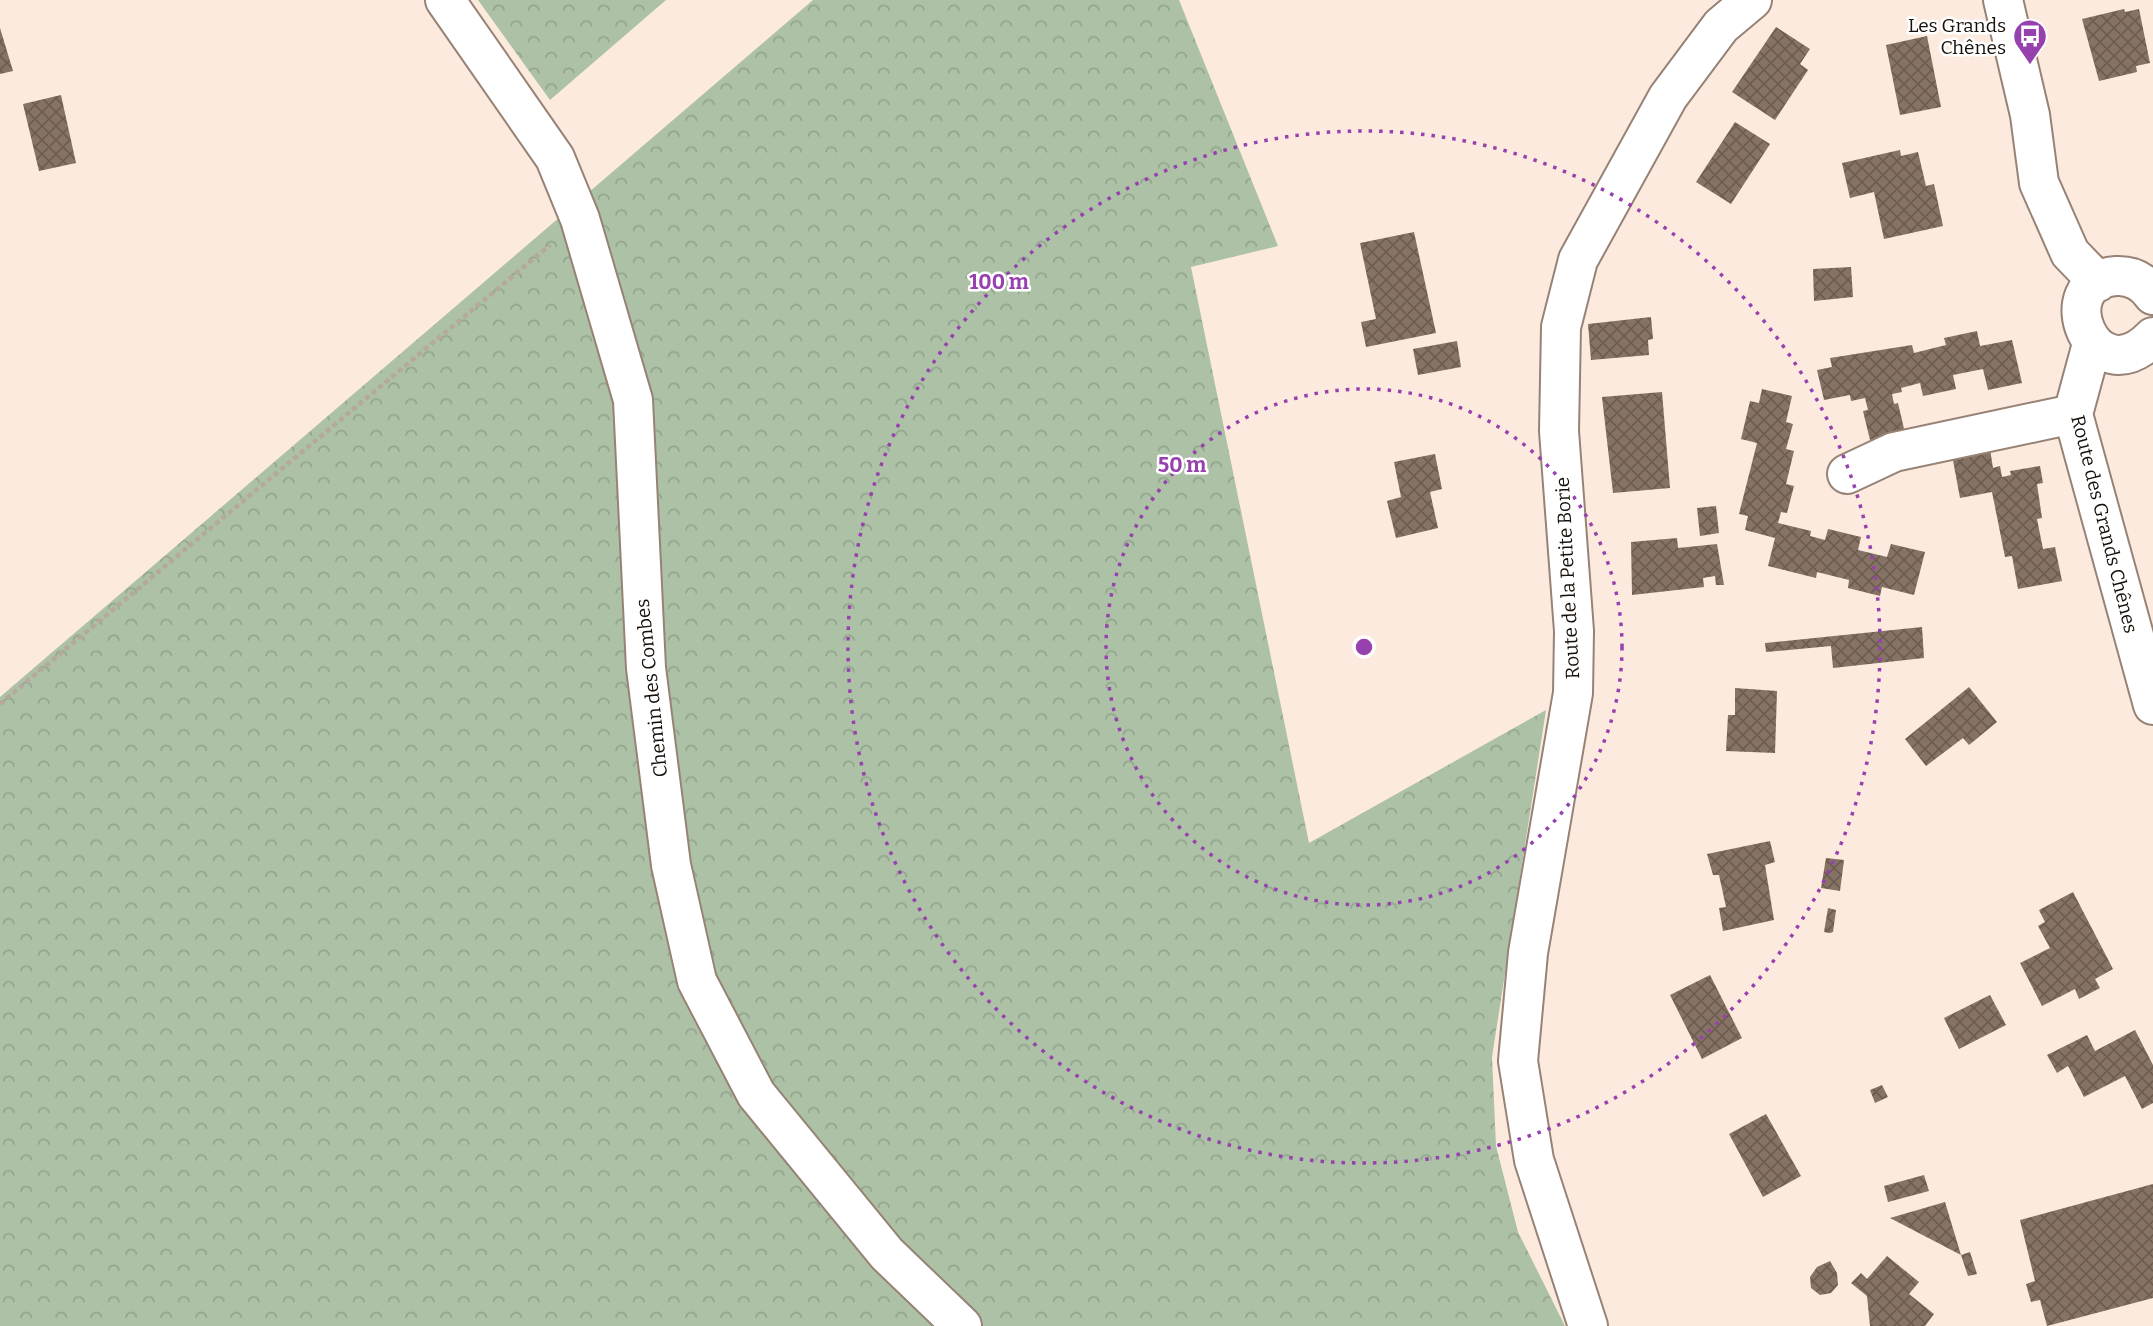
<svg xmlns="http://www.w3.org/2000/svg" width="2153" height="1326" font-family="Bitter,serif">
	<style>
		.forest { fill: url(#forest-crowns) }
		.building { fill: url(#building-cross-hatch) }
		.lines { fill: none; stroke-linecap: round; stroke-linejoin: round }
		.minor-casing { stroke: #978375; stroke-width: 42 }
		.path { stroke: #b6a89e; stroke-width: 4.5; stroke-dasharray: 5 3.5; stroke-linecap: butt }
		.minor { stroke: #fff; stroke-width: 38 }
		.ring { fill: none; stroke: #9741af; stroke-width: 3.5; stroke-dasharray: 3.5 7 }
		.labels { text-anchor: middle; stroke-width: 5; stroke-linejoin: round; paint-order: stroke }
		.poi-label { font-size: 19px; fill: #17100a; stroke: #fff; text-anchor: end }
		.street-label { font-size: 19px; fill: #17100a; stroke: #fff }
		.centre { fill: #9741af; stroke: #fff; stroke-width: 3.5 }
		.ring-label { font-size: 21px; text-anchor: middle; font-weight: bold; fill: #9741af; stroke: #fff; stroke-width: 5; stroke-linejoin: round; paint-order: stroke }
	</style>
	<defs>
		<pattern id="forest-crowns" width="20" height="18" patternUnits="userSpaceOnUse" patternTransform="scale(1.75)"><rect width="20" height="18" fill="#acc1a6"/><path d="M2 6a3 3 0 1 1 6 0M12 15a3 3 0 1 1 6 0" fill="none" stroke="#93a58e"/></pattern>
		<pattern id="building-cross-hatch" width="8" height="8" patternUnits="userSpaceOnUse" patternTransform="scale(1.75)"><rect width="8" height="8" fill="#877365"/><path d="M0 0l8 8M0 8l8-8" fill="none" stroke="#6d5d51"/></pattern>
	</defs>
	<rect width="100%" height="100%" fill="#fceade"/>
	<path class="forest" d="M478,0H666L550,100Z
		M813,0H1179L1278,246L1191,267L1309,843L1546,710L1492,1057L1496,1146L1518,1232L1565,1326H0V697Z"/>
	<path class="building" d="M2124,9L2125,12L2139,9L2150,63L2136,66L2137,72L2099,81L2082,19Z
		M1776,27L1810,49L1800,64L1808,70L1775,120L1732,92Z
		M0,28L13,71L0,74Z
		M1927,36L1941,107L1900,115L1886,45Z
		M61,95L76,163L39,171L23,104Z
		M1735,122L1770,144L1731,204L1696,182Z
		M1900,150L1901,156L1918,152L1926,186L1934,184L1943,226L1884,239L1874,192L1850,198L1842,163Z
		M1414,232L1436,333L1366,347L1361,322L1376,319L1360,243Z
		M1851,267L1853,297L1814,301L1813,269Z
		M1651,317L1653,339L1648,340L1649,355L1591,360L1588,324Z
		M1977,331L1980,346L2012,340L2022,383L1988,390L1983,369L1953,375L1956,389L1923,396L1920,383L1901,388L1902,392L1892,394L1894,404L1898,403L1905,433L1870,440L1863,411L1868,410L1865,398L1851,401L1850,395L1824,400L1817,370L1832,367L1830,358L1912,345L1914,353L1946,345L1944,338Z
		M1457,341L1461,367L1418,375L1413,349Z
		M1762,389L1792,396L1786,422L1793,424L1786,449L1794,451L1786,484L1794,486L1787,513L1781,512L1778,523L1811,531L1810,536L1825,540L1828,529L1861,537L1858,550L1887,557L1891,544L1925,552L1914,595L1882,587L1880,596L1848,588L1849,580L1817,572L1816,578L1768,566L1775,538L1745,530L1748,516L1739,514L1757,443L1741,439L1750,401L1759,403Z
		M1662,392L1670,488L1613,493L1602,397Z
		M1990,449L1993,468L2000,466L2002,477L2011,475L2010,471L2040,466L2043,483L2037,484L2042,518L2037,519L2043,549L2055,547L2062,581L2018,589L2012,556L2005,557L1992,492L1960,498L1952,455Z
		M1435,454L1442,489L1430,492L1438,528L1396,538L1387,501L1401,497L1394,462Z
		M1716,506L1719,533L1700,536L1697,508Z
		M1677,538L1678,548L1717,544L1724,585H1716L1715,576L1703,578L1704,587L1632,595L1631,542Z
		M1922,627L1924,658L1833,668L1831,646L1766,652L1765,643Z
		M1969,687L1997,722L1969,745L1963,738L1926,766L1905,739Z
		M1735,688L1777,691L1775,753L1726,751L1728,715H1735Z
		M1770,841L1775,862L1765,865L1774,920L1723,931L1719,908L1726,907L1719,875H1713L1707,854Z
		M1826,858L1844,860L1840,891L1821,888Z
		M2073,892L2113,969L2095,979L2100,988L2079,999L2075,989L2042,1006L2020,963L2050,948L2038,926L2045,922L2039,910Z
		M1828,908L1836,910L1833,932L1830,933L1824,932Z
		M1710,975L1742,1038L1702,1059L1670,995Z
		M1990,995L2006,1025L1959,1049L1944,1018Z
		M2135,1030L2153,1065V1103L2142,1109L2125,1076L2084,1097L2068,1066L2057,1073L2047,1055L2087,1035L2095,1051Z
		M1882,1085L1888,1097L1875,1103L1870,1090Z
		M1766,1114L1801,1176L1763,1197L1729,1134Z
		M1924,1175L1929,1191L1888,1202L1884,1186Z
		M2153,1184V1298L2047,1326L2040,1300L2031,1302L2026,1284L2035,1281L2020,1220Z
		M1945,1202L1961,1255L1970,1252L1977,1274L1968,1276L1961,1255L1890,1218Z
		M1887,1256L1919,1282L1909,1294L1934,1314L1925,1326H1870L1867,1296L1851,1283L1861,1273L1867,1279Z
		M1830,1261L1837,1273L1838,1285L1831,1293L1820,1295L1811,1288L1810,1277L1817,1267Z"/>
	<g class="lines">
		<g class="minor-casing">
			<path id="minor" d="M445,0L555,158L580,219L633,400L646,668L671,865L697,981L756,1094L887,1254L962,1326
				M2003,0L2030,115L2039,183L2070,253L2098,282
				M2153,295C2144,282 2132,275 2116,276C2047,280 2093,399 2153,337
				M2092,344L2073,414L2153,705
				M1847,474L1894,452L2073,414
				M1588,1326L1534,1160L1518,1061L1528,953L1573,693L1574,631L1559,431L1561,327L1578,260L1668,97L1721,26L1752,0"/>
		</g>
		<path class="path" d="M0,704L550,245"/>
		<use href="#minor" class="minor"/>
	</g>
	<g class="ring">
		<circle cx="1364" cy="647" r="258"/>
		<circle cx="1364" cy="647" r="516"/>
	</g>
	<defs>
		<g id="bus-pin" transform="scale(1.75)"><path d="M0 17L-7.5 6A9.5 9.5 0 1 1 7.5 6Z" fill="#9741af" stroke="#fff"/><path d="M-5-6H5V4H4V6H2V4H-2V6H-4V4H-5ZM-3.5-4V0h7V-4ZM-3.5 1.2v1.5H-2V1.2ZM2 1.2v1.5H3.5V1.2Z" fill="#fff"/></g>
	</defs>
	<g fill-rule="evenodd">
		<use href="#bus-pin" x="2030" y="36"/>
	</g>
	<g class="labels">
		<g class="poi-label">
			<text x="2006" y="32">Les Grands<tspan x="2006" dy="22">Chênes</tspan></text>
		</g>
		<g class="street-label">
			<text transform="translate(2105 524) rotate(76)" y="7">Route des Grands Chênes</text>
			<text transform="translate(1567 578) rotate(-93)" y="7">Route de la Petite Borie</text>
			<text transform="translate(651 688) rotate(-96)" y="7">Chemin des Combes</text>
		</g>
	</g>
	<circle cx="1364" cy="647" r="10" class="centre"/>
	<g class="ring-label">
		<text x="999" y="289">100 m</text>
		<text x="1182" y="472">50 m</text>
	</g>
</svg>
